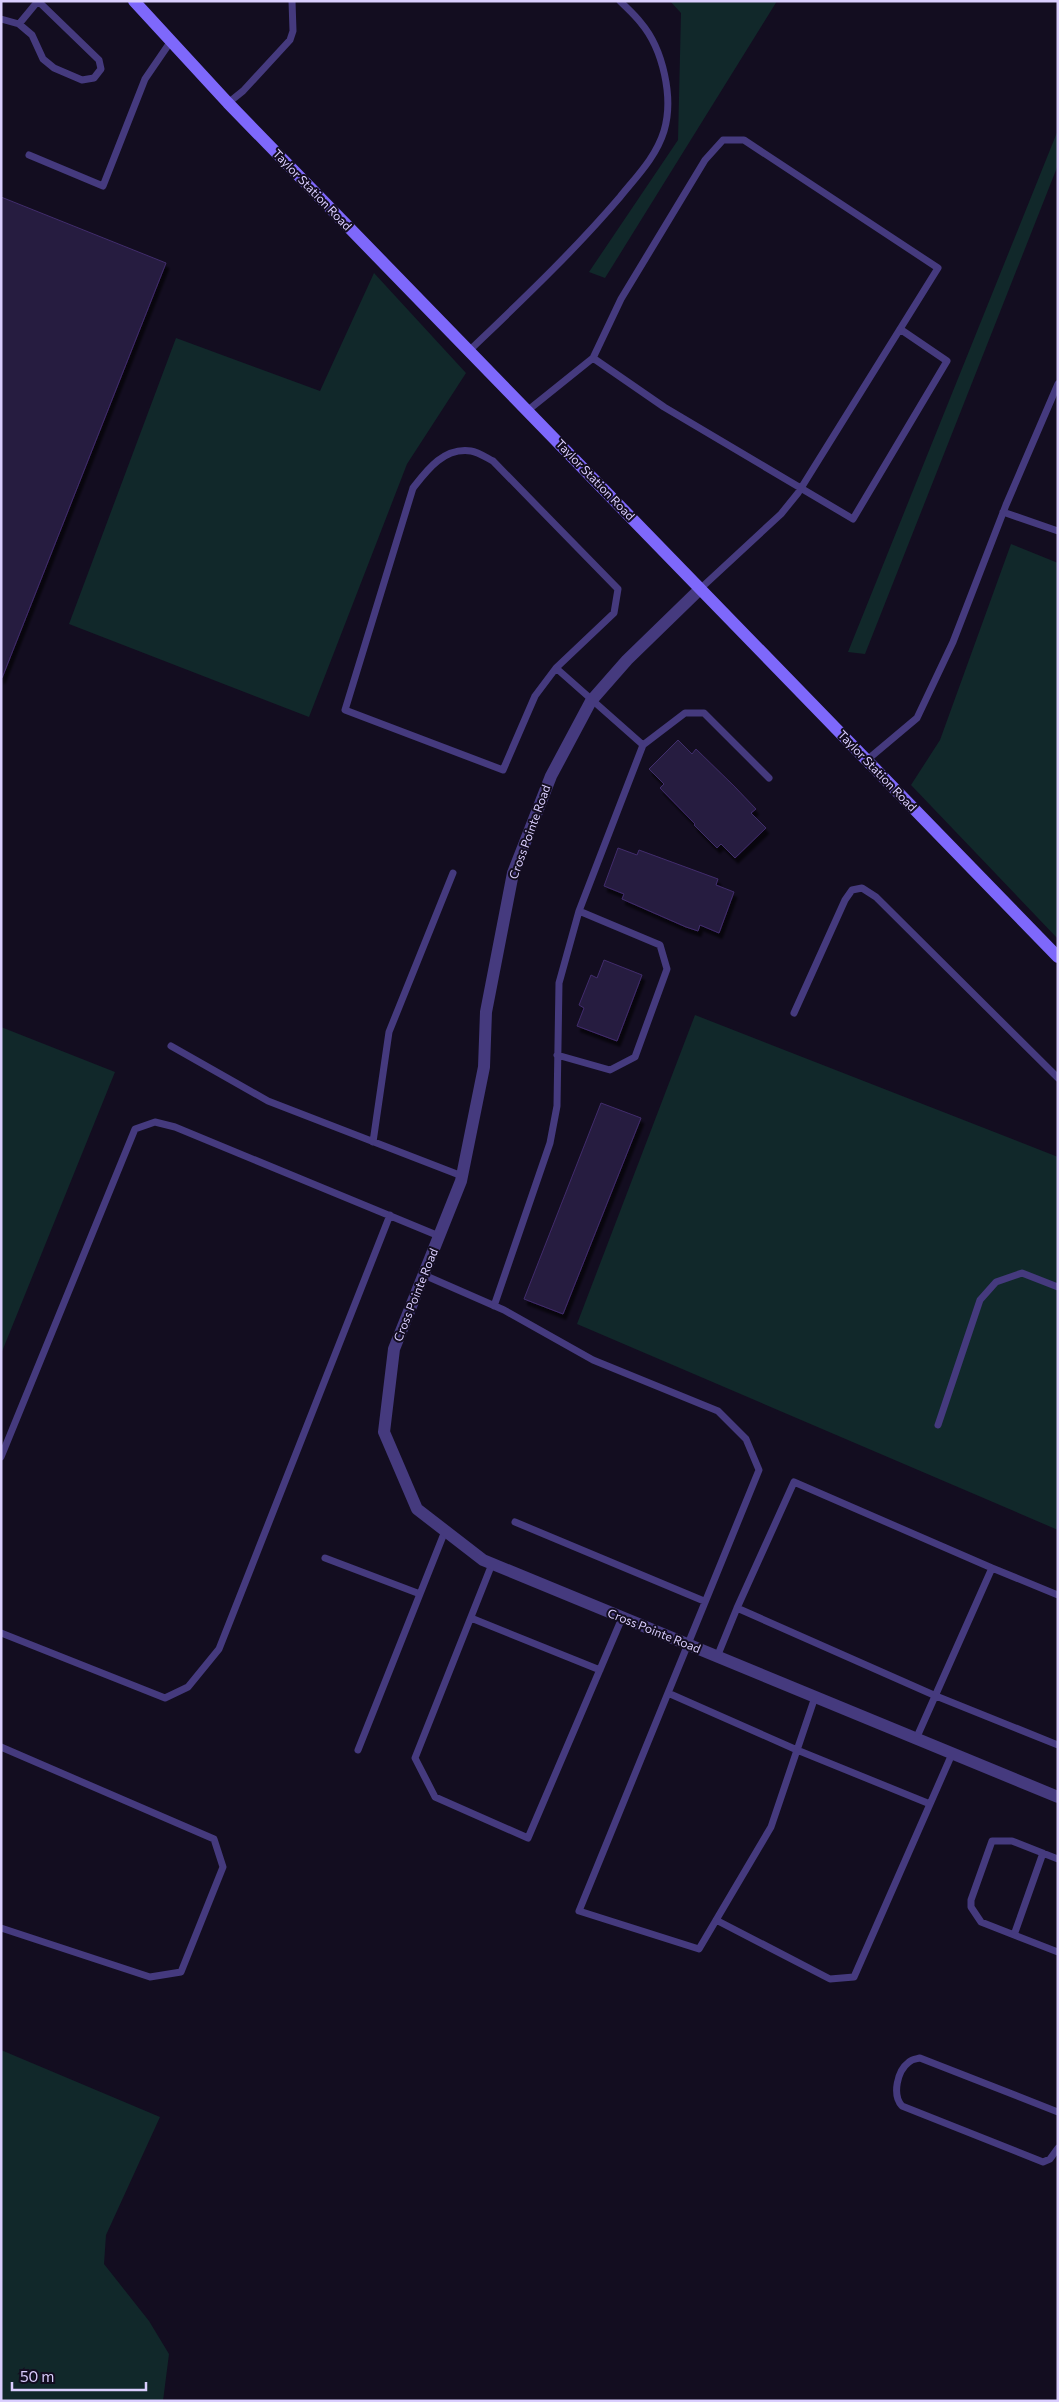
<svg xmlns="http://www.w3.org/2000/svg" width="1059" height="2402" font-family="Commissioner,sans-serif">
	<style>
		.green { fill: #11282a }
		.building { fill: #271a41; stroke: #412d6c; filter: url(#shadow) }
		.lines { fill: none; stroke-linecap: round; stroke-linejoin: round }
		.service { stroke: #453a7e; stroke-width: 7 }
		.minor { stroke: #453a7e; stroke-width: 12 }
		.secondary { stroke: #7e68fb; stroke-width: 12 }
		.labels { text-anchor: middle; stroke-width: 4; stroke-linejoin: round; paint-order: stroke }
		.street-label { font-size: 12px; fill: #dacefe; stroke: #130d20 }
	</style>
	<defs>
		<filter id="shadow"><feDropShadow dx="3" dy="5.5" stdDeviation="1" flood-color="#0009"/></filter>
	</defs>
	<rect width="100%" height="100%" fill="#130d20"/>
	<path class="green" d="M670,1H777L605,278L589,272L678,140L681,13Z
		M1058,130V165L865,654L848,652Z
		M374,273L466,373L407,464L309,717L69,624L176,338L320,391Z
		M1011,544L1058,563V939L911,785L940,740Z
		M695,1015L1058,1157V1530L577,1324Z
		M1,1027L115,1072L1,1354Z
		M1,2050L160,2117L106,2235L104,2264L149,2321L169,2354L163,2401H1Z"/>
	<path class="building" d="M1,197L166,263L2,678H1Z
		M678,740L692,754L696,749L734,786L756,809L751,813L766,828L735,858L721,844L717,848L694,825L695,824L660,788L664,784L649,769Z
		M618,848L637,855L639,850L718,879L716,885L734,892L719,933L700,925L698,931L686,927L622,899L624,894L604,886Z
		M604,960L642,975L617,1041L577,1026L584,1008L579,1005L591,975L597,978Z
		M601,1103L641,1118L563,1314L524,1299Z"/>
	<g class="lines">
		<path class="service" d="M1,19L19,24L32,35L43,59L54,68L82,80L94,78L101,69L99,60L38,1
			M19,24L38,1
			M228,103L243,91L290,40L293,31L292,1
			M29,155L103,186L145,79L171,41
			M469,351C521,301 573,252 620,197C637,176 656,157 664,131C674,98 663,49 641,23C635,15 627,8 620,1
			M593,358L664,407L853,519L947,361L900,329
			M527,411L593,358L621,299L705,160L723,140H744L938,268L798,493L781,514L700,589
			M1003,512L1058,531
			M643,745L685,713H704L769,778
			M867,760L917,718L953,642L1006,505L1058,384
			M794,1013L845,900L852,890L862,888L876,897L1058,1078
			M171,1046L268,1101L462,1176
			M557,1055L610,1070L635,1057L667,969L660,945L579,911
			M373,1142L389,1032L453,873
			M424,1275L504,1310L593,1360L718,1411L746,1439L759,1470L579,1911L699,1949L771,1827L815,1697
			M494,1306L550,1143L557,1106L559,983L579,911L643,745L556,668L614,613L618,589L493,461C487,458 478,452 471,451C444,447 427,470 413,488L345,710L503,770L535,696L556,668
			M938,1425L980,1300L996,1282L1022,1273L1058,1287
			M1,1457L135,1129L155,1122L175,1127L439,1236
			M515,1522L704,1601
			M325,1558L420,1594
			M492,1564L415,1758L435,1797L528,1838L622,1618
			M737,1608L794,1482L992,1568
			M471,1618L600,1670
			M1,1633L165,1698L188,1687L219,1649L390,1215
			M717,1657L737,1608L936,1696L1058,1745
			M668,1693L797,1750L930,1804
			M916,1739L992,1568L1058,1595
			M1,1747L214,1839L223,1867L181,1972L150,1977L1,1928
			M358,1750L445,1531
			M1058,1859L1012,1841H992L971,1900V1907L981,1922L1058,1952
			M716,1920L830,1979L854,1977L952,1754
			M1014,1935L1043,1853
			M1058,2112L920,2058C916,2059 912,2059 909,2062C897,2071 892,2095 902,2106L1043,2162L1050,2159L1058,2148"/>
		<path class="minor" d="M700,589L627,660L591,701L551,776L513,873L486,1012L484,1067L461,1181L394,1349L384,1432L417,1509L483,1560L1058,1797"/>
		<path class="secondary" d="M134,1L228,103L1058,957"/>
	</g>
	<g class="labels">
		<g class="street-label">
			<text transform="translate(312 190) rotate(46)" y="4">Taylor Station Road</text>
			<text transform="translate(595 480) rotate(46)" y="4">Taylor Station Road</text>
			<text transform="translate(877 771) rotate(46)" y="4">Taylor Station Road</text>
			<text transform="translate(530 832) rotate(-70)" y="4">Cross Pointe Road</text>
			<text transform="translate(416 1295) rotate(-68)" y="4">Cross Pointe Road</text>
			<text transform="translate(654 1631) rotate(22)" y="4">Cross Pointe Road</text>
		</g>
	</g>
	<rect width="1059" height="2402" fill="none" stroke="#dacefe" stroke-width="5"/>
	<path d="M12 2382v8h134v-8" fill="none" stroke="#dacefe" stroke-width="2.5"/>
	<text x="20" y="2382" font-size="15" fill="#dacefe" stroke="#130d20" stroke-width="4" paint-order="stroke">50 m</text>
</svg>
